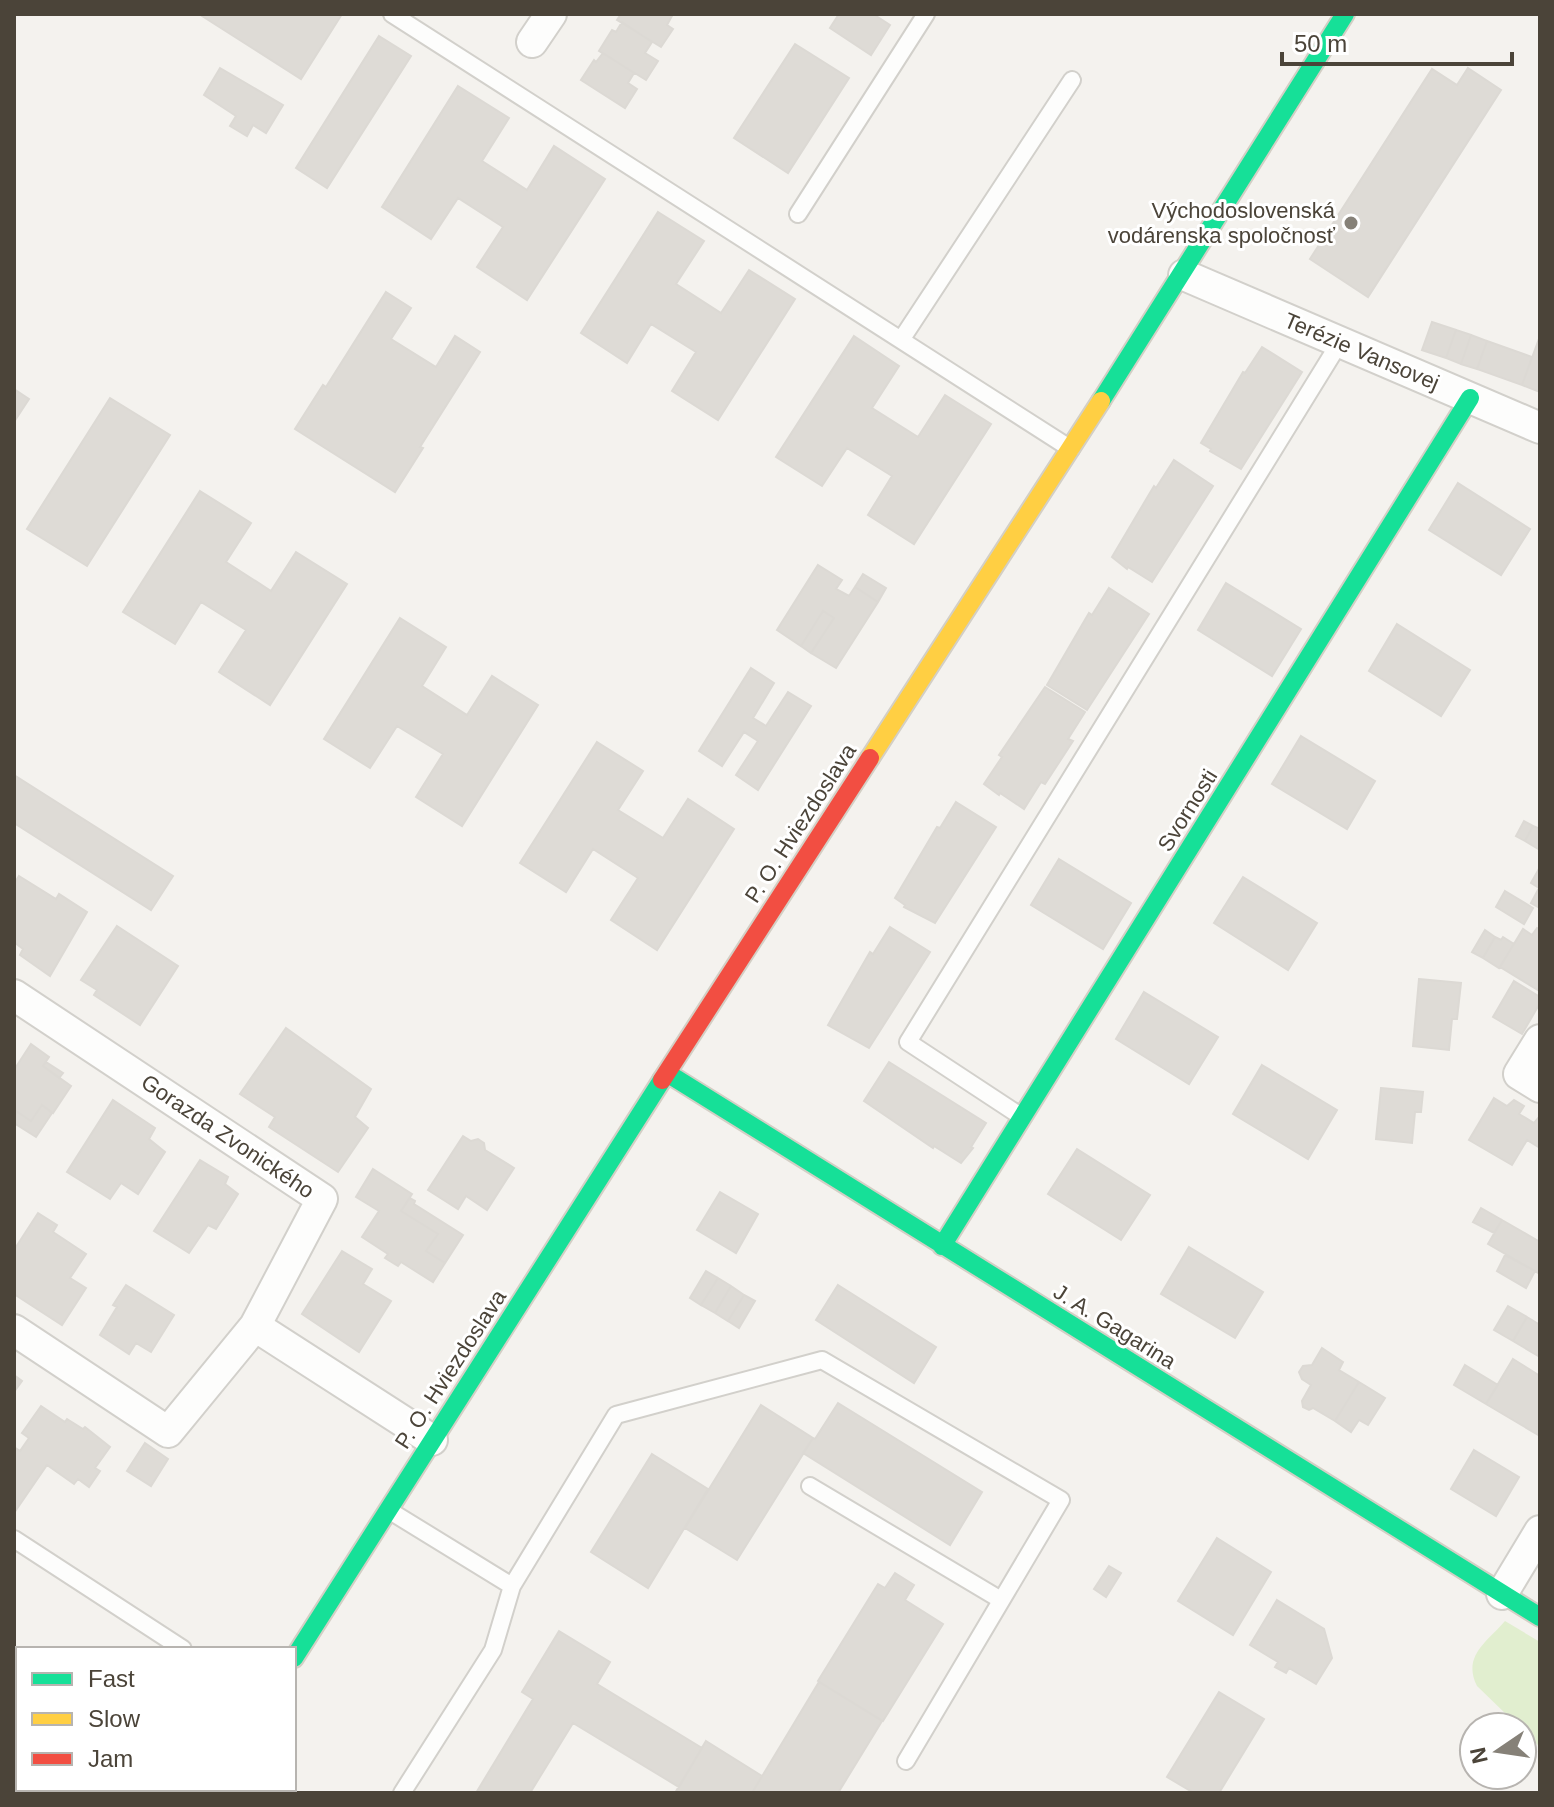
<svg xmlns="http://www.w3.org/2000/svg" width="1554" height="1807" font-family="Helvetica,sans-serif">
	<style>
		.green { fill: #e1eecf }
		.building { fill: #dedbd6; stroke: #dcd9d4; stroke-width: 2 }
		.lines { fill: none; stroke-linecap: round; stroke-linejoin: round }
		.lane-casing { stroke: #d2d0cb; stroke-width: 20 }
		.street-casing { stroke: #d2d0cb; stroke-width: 34 }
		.fast-casing { stroke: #d3cfc5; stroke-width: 22 }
		.slow-casing { stroke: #d3cfc5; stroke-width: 22 }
		.jam-casing { stroke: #d3cfc5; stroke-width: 22 }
		.lane { stroke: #fdfdfc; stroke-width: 16 }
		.street { stroke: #fdfdfc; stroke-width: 30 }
		.fast { stroke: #16e098; stroke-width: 18 }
		.slow { stroke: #ffcf43; stroke-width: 18 }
		.jam { stroke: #f24e42; stroke-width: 18 }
		.poi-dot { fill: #868178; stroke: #fff; stroke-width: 3 }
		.labels { text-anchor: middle; stroke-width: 6; stroke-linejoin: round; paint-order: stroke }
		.poi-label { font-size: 22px; fill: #4b4439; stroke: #fff; text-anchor: end }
		.street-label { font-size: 22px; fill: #4b4439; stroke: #fff }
	</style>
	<rect width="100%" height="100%" fill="#f4f2ee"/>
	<path class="green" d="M1505,1621L1540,1642V1747L1477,1686C1462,1656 1487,1642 1505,1621Z"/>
	<path class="building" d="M199,14H342L301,79Z
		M621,14H673L667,25L673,29L661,47L617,20Z
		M839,14H873L890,25L871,55L830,28Z
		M622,22L652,42L645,53L658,61L646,80L599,51L612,30L616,32Z
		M379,36L411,56L327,188L296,168Z
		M795,44L849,78L788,173L734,138Z
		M603,53L634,73L628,83L637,89L625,108L581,80L594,60L596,62Z
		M220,68L283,105L266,133L253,125L247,136L230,126L236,116L204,95Z
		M1468,68L1501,90L1368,297L1310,259L1432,69L1457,85Z
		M458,86L509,118L482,161L527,190L554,146L605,179L527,300L477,267L503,227L458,198L431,239L382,207Z
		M658,212L704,241L676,284L721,313L749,270L795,299L718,420L672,391L696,352L651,324L627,363L581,333Z
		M386,292L411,308L391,339L436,367L455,336L480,352L420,447L423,448L395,492L295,429L323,385L326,387Z
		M1432,322L1456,330L1446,358L1422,350Z
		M1456,330L1471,335L1461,364L1446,358Z
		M1471,335L1487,341L1477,369L1461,364Z
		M854,336L899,366L872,408L918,437L945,395L991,424L914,544L868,515L892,476L847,448L822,486L776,457Z
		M1540,336V392L1522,385Z
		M1487,341L1532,357L1522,385L1477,369Z
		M1262,347L1302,372L1241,469L1210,451L1211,449L1201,443L1243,372L1245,373Z
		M14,389L29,399L14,422Z
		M110,398L170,435L87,566L27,529Z
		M1174,460L1213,486L1152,582L1128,567L1127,569L1112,557L1154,486L1156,488Z
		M1458,483L1530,529L1501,575L1429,530Z
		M200,491L251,523L226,562L271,591L296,552L347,584L270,705L219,672L246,630L201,602L175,644L123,612Z
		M818,565L842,580L836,589L849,596L855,587L878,602L836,668L811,653L834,618L823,611L801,646L777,630Z
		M863,574L886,588L878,602L855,587Z
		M1226,583L1301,629L1272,676L1198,630Z
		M1109,588L1149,614L1087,710L1047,685L1089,613L1092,615Z
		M823,611L834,618L811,653L801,646Z
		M400,618L446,647L422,686L467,715L492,676L538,705L462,826L416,797L443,754L397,726L370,768L324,739Z
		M1397,624L1470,670L1441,716L1369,671Z
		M751,668L774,683L753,718L766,726L788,692L811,706L758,790L736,775L758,741L744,732L722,766L699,751Z
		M1045,687L1085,712L1068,739L1073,741L1045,784L1041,782L1024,809L1000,793L999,795L984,784L1002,757L999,755Z
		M1301,736L1375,781L1347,829L1272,784Z
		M597,742L643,771L618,810L663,838L688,799L734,829L657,950L611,920L638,878L593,849L566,892L520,863Z
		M14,775L173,876L151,910L14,823Z
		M956,802L996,827L935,923L904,907L905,905L895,898L937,827L940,828Z
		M1524,821L1533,826L1525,841L1516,836Z
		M1533,826L1540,829V850L1525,841Z
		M1059,859L1131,903L1103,949L1031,905Z
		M1540,867V908L1531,903L1539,888L1531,883Z
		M19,876L56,899L59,894L87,912L50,976L20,955L23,949L14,942V884Z
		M1243,877L1317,923L1288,970L1214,923Z
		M1505,891L1533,908L1524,924L1496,907Z
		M117,926L178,966L140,1025L94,995L97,990L81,980Z
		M890,927L930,952L869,1048L828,1025L870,952L873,954Z
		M1537,928L1540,930V986L1538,990L1500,967L1523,929L1532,935Z
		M1485,930L1495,937L1483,958L1472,952Z
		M1495,937L1501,940L1503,937L1514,944L1499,968L1483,958Z
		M1419,979L1461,983L1457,1019H1452L1449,1050L1413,1046Z
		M1514,981L1540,997V1003L1522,1034L1493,1017Z
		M1144,992L1218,1037L1189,1084L1116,1039Z
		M286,1028L371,1089L355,1117L368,1128L338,1172L269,1127L275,1117L240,1094Z
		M31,1044L49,1057L43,1066L71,1086L53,1113L42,1105L31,1121L14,1110V1070Z
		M46,1062L63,1073L59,1078L43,1066Z
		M889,1062L986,1123L971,1147L973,1148L961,1163L934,1146L933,1148L864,1101Z
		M1262,1065L1337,1110L1308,1159L1233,1114Z
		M1381,1088L1423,1092L1421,1112H1415L1412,1143L1376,1139Z
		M1494,1098L1507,1106L1514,1100L1524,1106L1519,1114L1534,1123L1540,1116V1148L1527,1140L1512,1165L1469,1140Z
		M113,1100L155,1128L149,1139L165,1152L138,1194L121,1183L110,1199L67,1172Z
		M42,1105L52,1113L36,1137L14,1123L16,1111L31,1121Z
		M463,1136L471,1141L478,1139L484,1143L485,1150L514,1168L487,1210L466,1196L458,1209L428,1190Z
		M1077,1149L1150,1195L1121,1240L1048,1194Z
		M200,1160L228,1177L225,1184L238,1194L216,1229L208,1225L189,1253L154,1231Z
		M373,1169L412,1194L401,1211L438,1234L426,1251L445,1263L433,1282L401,1262L398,1266L385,1258L388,1254L362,1237L379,1211L356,1197Z
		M720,1192L758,1214L736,1253L697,1230Z
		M410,1198L415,1201L414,1204L463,1235L445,1263L426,1251L438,1234L401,1211Z
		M1481,1208L1502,1220L1494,1233L1473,1222Z
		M38,1213L57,1225L53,1232L86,1254L70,1278L86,1288L62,1325L14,1294V1250Z
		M1502,1220L1540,1242V1274L1488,1244Z
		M1189,1247L1263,1292L1235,1338L1161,1294Z
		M342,1251L372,1269L363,1284L391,1301L359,1352L302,1314Z
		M1505,1255L1535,1271L1526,1288L1497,1271Z
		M706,1271L718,1278L701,1305L690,1298Z
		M718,1278L731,1286L715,1313L701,1305Z
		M126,1285L174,1315L151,1352L136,1343L129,1354L100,1335L117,1307L113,1305Z
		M838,1285L936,1347L914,1383L816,1320Z
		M731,1286L744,1295L728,1321L715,1313Z
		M744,1295L755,1301L739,1328L728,1321Z
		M1508,1306L1527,1317L1513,1341L1494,1330Z
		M1527,1317L1540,1325V1357L1513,1341Z
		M1322,1348L1343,1362L1339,1370L1359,1382L1335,1421L1313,1408L1309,1410L1303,1407L1302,1401L1311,1385L1302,1379L1299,1372L1303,1366L1312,1365Z
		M1513,1359L1540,1376V1436L1486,1404Z
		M1465,1365L1498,1385L1486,1404L1454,1385Z
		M14,1375L22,1381L14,1392Z
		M1359,1382L1385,1398L1368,1425L1359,1420L1351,1432L1335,1421Z
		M838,1403L982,1492L950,1545L803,1453L813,1438L815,1439Z
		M761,1405L813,1438L737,1560L685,1528Z
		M41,1406L65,1422L67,1419L83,1429L85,1427L110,1447L95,1468L100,1471L89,1487L78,1479L74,1484L47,1465L14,1513V1447L20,1451L29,1438L22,1433Z
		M145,1443L168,1459L151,1486L127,1471Z
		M1474,1450L1519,1477L1496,1516L1451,1489Z
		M652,1454L708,1489L648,1588L591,1552Z
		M1217,1538L1271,1572L1233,1635L1178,1601Z
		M1109,1566L1121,1573L1106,1597L1094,1589Z
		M895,1573L914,1585L905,1600L943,1624L883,1721L818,1681L878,1584L885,1588Z
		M1277,1600L1324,1629L1332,1658L1316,1684L1289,1668L1286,1673L1275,1667L1278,1662L1250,1645Z
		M559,1631L610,1662L597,1684L702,1748L679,1787L573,1723L530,1793H476L533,1699L522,1692Z
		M819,1682L882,1721L838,1793H752Z
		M1219,1692L1264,1719L1219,1793H1194L1167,1777Z
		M706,1741L762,1776L752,1793H675Z"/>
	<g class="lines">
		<g class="lane-casing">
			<path id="lane" d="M392,14L1071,449
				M798,214L926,14
				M901,340L1072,80
				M1022,1117L908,1042L1340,342
				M810,1486L1001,1600
				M390,1511L512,1586
				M14,1539L183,1649
				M402,1793L493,1650L512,1586L616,1415L822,1360L1061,1500L906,1761"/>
		</g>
		<g class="street-casing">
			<path id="street" d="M532,42L551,14
				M1184,275L1540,428
				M14,995L322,1199L255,1326
				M1540,1040L1519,1074L1540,1087
				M14,1330L168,1432L255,1326L432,1440
				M1502,1594L1540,1531"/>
		</g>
		<g class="fast-casing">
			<path id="fast" d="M1101,401L1345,14
				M667,1073L1540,1617
				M942,1246L1470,398
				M294,1658L662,1080"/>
		</g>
		<g class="slow-casing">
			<path id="slow" d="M870,758L1101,401"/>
		</g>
		<g class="jam-casing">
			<path id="jam" d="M662,1080L870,758
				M210,1793L213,1789"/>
		</g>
		<use href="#lane" class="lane"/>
		<use href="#street" class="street"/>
		<use href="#fast" class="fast"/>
		<use href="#slow" class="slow"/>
		<use href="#jam" class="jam"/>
	</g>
	<circle class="poi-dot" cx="1351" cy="223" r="8"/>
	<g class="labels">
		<g class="poi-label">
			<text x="1335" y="218">Východoslovenská<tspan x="1335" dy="25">vodárenska spoločnosť</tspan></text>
		</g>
		<g class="street-label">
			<text transform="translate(1362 351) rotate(23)" y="8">Terézie Vansovej</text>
			<text transform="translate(1187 810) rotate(-58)" y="8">Svornosti</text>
			<text transform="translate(800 823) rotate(-57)" y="8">P. O. Hviezdoslava</text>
			<text transform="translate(228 1136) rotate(34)" y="8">Gorazda Zvonického</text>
			<text transform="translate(1115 1326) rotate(32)" y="8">J. A. Gagarina</text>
			<text transform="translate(450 1369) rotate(-57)" y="8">P. O. Hviezdoslava</text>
		</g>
	</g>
	<rect width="1554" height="1807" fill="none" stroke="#4b4439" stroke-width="32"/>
	<rect x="16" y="1647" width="280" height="144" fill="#ffffff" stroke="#b7b4b0" stroke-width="2"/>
	<rect x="32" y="1673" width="40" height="12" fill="#16e098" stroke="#b7b4b0" stroke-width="2"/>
	<text x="88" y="1687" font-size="24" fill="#4b4439">Fast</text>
	<rect x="32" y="1713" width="40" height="12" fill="#ffcf43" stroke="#b7b4b0" stroke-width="2"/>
	<text x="88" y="1727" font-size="24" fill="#4b4439">Slow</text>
	<rect x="32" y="1753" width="40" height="12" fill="#f24e42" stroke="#b7b4b0" stroke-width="2"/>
	<text x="88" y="1767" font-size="24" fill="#4b4439">Jam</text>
	<g transform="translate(1498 1751) rotate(257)"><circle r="38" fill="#ffffff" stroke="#b7b4b0" stroke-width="2"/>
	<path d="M0-6L14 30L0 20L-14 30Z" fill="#868178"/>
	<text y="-12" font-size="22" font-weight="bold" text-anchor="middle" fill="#4b4439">N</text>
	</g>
	<path d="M1282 52v12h230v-12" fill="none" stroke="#4b4439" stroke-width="4"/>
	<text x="1294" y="52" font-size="24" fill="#4b4439" stroke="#ffffff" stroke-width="6" paint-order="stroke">50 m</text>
</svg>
